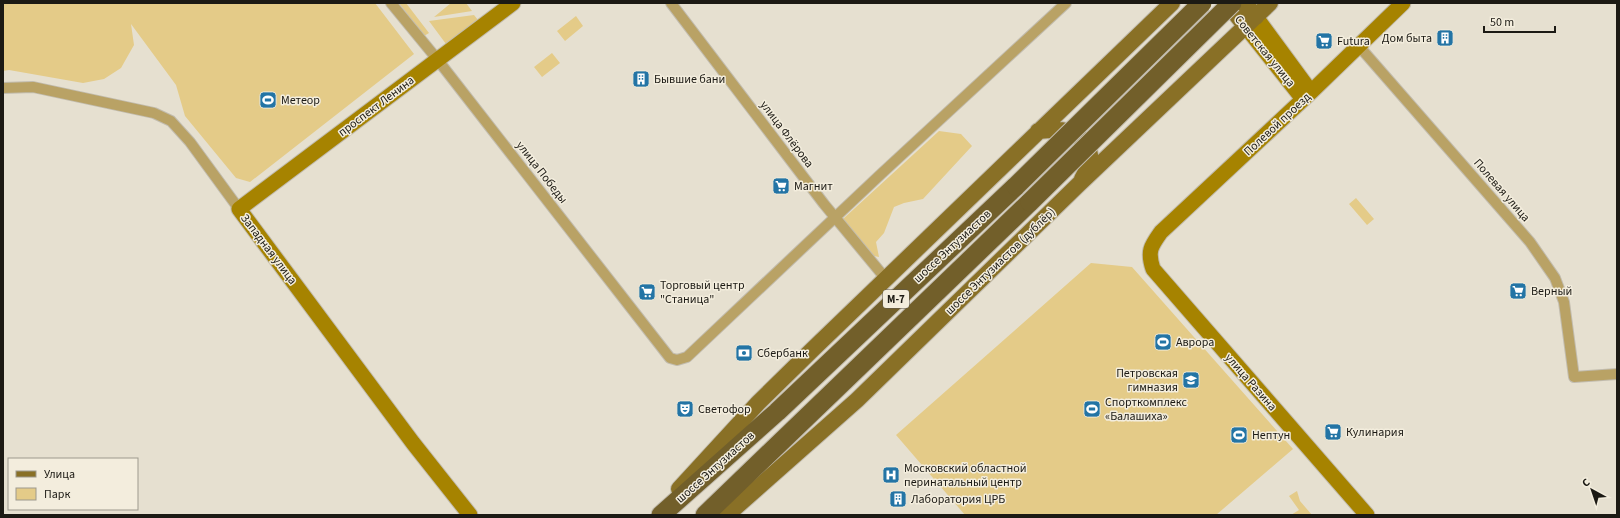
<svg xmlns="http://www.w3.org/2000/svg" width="1620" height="518" font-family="'Source Sans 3',sans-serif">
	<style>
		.green { fill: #e4cb88 }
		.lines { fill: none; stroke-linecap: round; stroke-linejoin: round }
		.street-casing { stroke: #c2bcae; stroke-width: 12 }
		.secondary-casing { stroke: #c2bcae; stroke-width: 17 }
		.primary-casing { stroke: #c2bcae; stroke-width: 18 }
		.highway-casing { stroke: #c2bcae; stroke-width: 21 }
		.street { stroke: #b9a265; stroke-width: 10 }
		.secondary { stroke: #a68300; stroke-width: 15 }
		.primary { stroke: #897026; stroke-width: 16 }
		.highway { stroke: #725f2a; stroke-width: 19 }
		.highway-bridge-casing { stroke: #c2bcae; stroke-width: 21; stroke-linecap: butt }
		.highway-bridge { stroke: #725f2a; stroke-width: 19 }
		.labels { text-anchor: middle; stroke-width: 3; stroke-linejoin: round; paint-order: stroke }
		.shield { fill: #f3eddd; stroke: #5c5950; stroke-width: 1 }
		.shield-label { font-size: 11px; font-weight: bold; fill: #1c1a14 }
		.poi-label { font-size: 12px; fill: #1c1a14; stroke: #f3eddd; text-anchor: start }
		.street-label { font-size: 12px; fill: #1c1a14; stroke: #f3eddd }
	</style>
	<rect width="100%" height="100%" fill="#e6e0d0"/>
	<path class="green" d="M3,3H375L414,54L250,182L236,178L185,116L176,85L131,24L134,45L121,68L104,79L83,83L9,70L3,71Z
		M399,3H406L429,33L424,36Z
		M451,3H466L472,11L434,17Z
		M474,15L478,20L446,44L429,21Z
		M576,16L583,26L565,41L557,31Z
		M552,53L560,63L542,77L534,67Z
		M939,131L961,134L972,146L923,199L904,203L894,207L884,233L876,242L879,257L874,256L843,219Z
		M1356,198L1374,219L1367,225L1349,204Z
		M1091,263L1132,267L1293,449L1216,515H965L896,435Z
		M1297,491L1300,501L1312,515H1291L1299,510L1289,496Z"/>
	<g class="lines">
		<g class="street-casing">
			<path id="street" d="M391,3L437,59L670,358L677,360L687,357L881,174L1066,3
				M671,3L824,204L886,279
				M1358,45L1530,242L1555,278L1564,302L1574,377L1617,374
				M3,88L33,87L154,113L171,121L190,142L239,209"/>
		</g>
		<g class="secondary-casing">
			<path id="secondary" d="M1256,17L1311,92
				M1246,27L1303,99
				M470,515L413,443L239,209L513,3
				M1367,515L1153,269C1147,251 1151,246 1161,232L1311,92L1403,3"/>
		</g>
		<g class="primary-casing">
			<path id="primary" d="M1227,3L1246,27
				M1245,3L1256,17
				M1038,131C1048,130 1058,129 1067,131C1077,133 1089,144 1090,155C1091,163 1086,172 1082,179
				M679,489L758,403L812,350L1172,3
				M727,515L857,400L1078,185L1270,3"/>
		</g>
		<g class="highway-casing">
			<path id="highway" d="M661,515L777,412L1016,186
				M705,515L1030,202"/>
		</g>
		<use href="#street" class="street"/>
		<use href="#secondary" class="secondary"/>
		<use href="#primary" class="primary"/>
		<use href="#highway" class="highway"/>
		<g class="highway-bridge-casing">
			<path id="highway-bridge" d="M1016,186L1202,3
				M1030,202L1232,3"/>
		</g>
		<use href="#highway-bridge" class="highway-bridge"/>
	</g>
	<defs>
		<g id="building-square" transform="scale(0.9)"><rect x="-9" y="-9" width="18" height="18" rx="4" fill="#2374a5" stroke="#f3eddd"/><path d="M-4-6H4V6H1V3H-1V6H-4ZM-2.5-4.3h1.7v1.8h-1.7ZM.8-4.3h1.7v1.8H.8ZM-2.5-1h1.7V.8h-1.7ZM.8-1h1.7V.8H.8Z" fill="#fff"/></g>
		<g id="supermarket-square" transform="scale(0.9)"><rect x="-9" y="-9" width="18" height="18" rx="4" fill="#2374a5" stroke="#f3eddd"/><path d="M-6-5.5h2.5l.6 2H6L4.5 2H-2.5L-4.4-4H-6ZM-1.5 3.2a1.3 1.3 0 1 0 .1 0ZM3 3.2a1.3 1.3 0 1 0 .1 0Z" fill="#fff"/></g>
		<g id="stadium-square" transform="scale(0.9)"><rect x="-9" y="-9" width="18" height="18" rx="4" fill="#2374a5" stroke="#f3eddd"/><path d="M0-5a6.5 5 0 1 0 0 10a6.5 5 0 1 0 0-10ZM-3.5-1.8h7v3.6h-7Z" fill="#fff"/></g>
		<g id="bank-square" transform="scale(0.9)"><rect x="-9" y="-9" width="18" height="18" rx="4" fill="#2374a5" stroke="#f3eddd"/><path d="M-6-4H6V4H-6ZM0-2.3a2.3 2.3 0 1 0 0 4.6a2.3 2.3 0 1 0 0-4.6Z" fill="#fff"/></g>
		<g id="school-square" transform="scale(0.9)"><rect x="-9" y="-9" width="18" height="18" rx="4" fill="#2374a5" stroke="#f3eddd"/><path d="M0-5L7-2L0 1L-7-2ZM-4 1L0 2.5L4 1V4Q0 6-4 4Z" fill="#fff"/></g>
		<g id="theatre-square" transform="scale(0.9)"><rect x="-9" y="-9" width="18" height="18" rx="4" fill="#2374a5" stroke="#f3eddd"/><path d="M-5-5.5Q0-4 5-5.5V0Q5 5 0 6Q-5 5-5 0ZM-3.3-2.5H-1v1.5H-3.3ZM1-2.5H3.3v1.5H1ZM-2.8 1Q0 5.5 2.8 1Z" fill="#fff"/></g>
		<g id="hospital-square" transform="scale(0.9)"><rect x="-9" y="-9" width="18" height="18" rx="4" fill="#2374a5" stroke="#f3eddd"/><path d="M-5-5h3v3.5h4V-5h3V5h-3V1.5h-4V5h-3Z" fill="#fff"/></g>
	</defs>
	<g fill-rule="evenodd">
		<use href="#building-square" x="1445" y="38"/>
		<use href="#supermarket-square" x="1324" y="41"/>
		<use href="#building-square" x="641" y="79"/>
		<use href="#stadium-square" x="268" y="100"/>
		<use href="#supermarket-square" x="781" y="186"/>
		<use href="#supermarket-square" x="1518" y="291"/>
		<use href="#supermarket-square" x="647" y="292"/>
		<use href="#stadium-square" x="1163" y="342"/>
		<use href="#bank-square" x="744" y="353"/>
		<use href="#school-square" x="1191" y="380"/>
		<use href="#theatre-square" x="685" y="409"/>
		<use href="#stadium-square" x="1092" y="409"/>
		<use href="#supermarket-square" x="1333" y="432"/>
		<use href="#stadium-square" x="1239" y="435"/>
		<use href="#hospital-square" x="891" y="475"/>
		<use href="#building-square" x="898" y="499"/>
	</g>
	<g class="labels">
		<rect class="shield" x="883" y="290" width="26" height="18" rx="3"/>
		<g class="shield-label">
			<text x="896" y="303">М-7</text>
		</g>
		<g class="poi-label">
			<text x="1432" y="42" text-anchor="end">Дом быта</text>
			<text x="1337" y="45">Futura</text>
			<text x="654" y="83">Бывшие бани</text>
			<text x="281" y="104">Метеор</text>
			<text x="794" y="190">Магнит</text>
			<text x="660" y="289">Торговый центр<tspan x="660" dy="14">"Станица"</tspan></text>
			<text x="1531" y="295">Верный</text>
			<text x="1176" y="346">Аврора</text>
			<text x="757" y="357">Сбербанк</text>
			<text x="1178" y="377" text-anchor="end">Петровская<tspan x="1178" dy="14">гимназия</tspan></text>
			<text x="1105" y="406">Спорткомплекс<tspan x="1105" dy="14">«Балашиха»</tspan></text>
			<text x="698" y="413">Светофор</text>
			<text x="1346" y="436">Кулинария</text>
			<text x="1252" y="439">Нептун</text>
			<text x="904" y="472">Московский областной<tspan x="904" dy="14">перинатальный центр</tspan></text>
			<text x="911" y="503">Лаборатория ЦРБ</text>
		</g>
		<g class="street-label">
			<text transform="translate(1265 51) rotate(51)" y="4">Советская улица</text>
			<text transform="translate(376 106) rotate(-37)" y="4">проспект Ленина</text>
			<text transform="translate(1277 124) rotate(-43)" y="4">Полевой проезд</text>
			<text transform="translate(787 134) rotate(53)" y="4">улица Флёрова</text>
			<text transform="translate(542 172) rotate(52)" y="4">улица Победы</text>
			<text transform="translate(1502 190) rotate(49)" y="4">Полевая улица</text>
			<text transform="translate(952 246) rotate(-43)" y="4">шоссе Энтузиастов</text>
			<text transform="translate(269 249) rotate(53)" y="4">Западная улица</text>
			<text transform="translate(1000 261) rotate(-44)" y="4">шоссе Энтузиастов (дублёр)</text>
			<text transform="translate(1251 382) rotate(49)" y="4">улица Разина</text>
			<text transform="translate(715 467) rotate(-42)" y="4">шоссе Энтузиастов</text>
		</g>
	</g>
	<rect width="1620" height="518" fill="none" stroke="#1c1a14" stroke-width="8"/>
	<rect x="8" y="458" width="130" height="52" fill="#f3eddd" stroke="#9d998d"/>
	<rect x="16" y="471" width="20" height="6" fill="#897026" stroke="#9d998d"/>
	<text x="44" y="478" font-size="12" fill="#1c1a14">Улица</text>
	<rect x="16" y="488" width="20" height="12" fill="#e4cb88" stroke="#9d998d"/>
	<text x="44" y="498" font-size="12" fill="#1c1a14">Парк</text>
	<g transform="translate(1592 490) rotate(320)" stroke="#f3eddd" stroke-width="3" paint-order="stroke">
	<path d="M0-3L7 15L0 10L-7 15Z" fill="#1c1a14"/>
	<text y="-6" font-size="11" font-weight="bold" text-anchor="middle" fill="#1c1a14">С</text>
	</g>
	<path d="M1484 26v6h71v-6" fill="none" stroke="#1c1a14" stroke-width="2"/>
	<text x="1490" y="26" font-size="12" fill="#1c1a14" stroke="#f3eddd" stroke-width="3" paint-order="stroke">50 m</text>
</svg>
